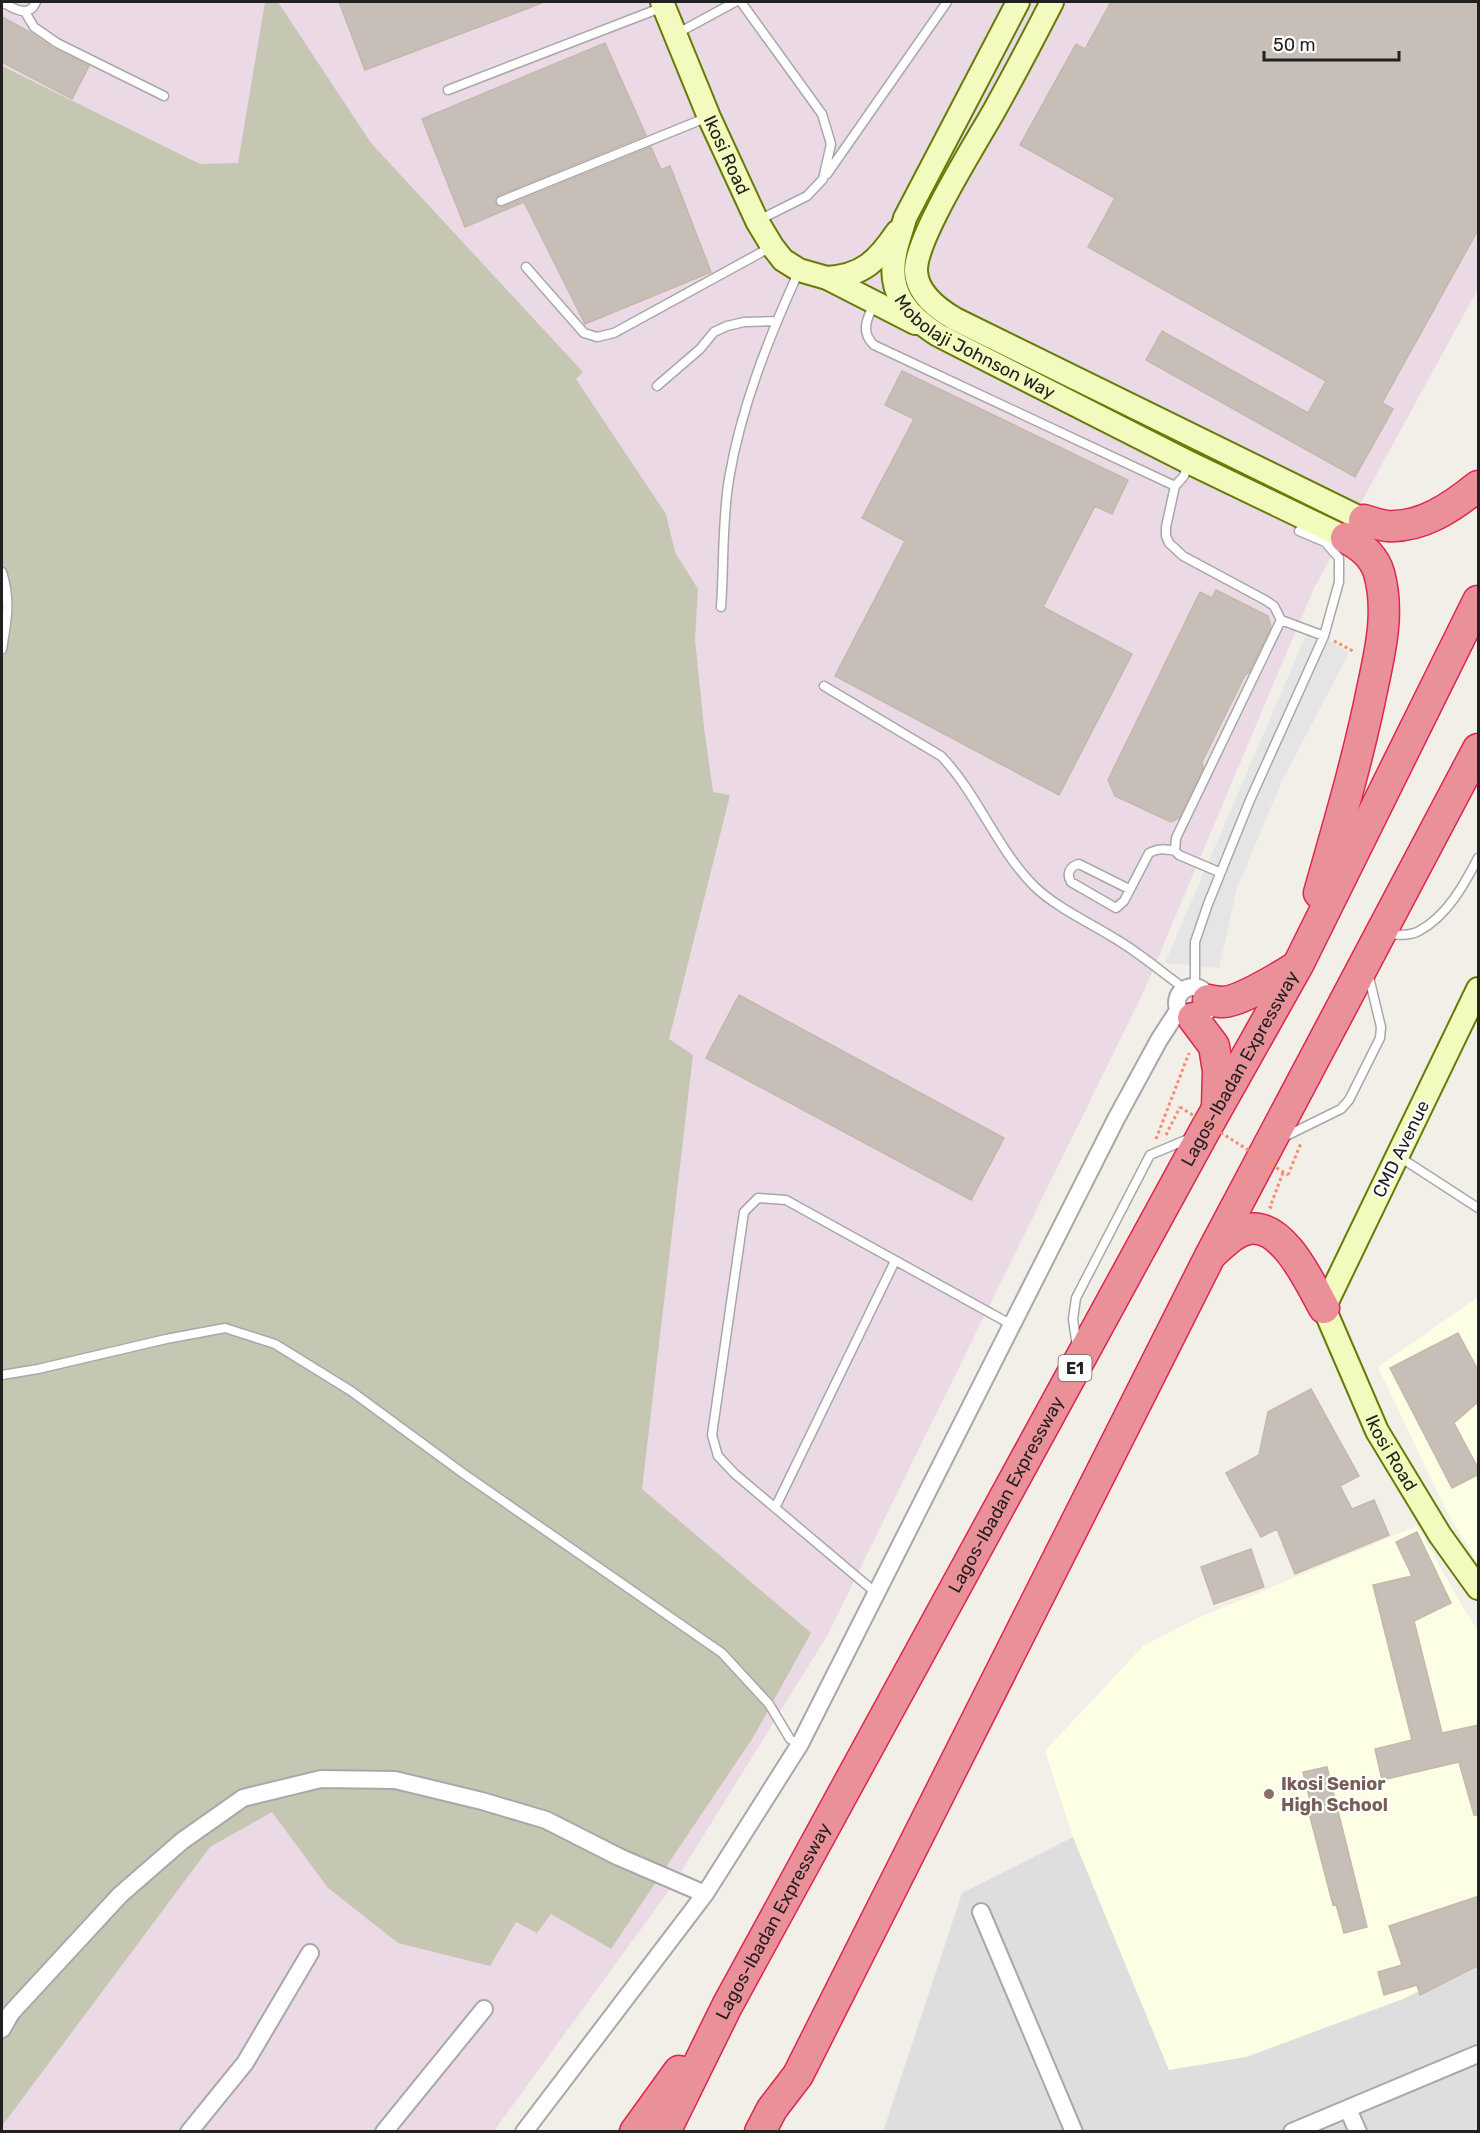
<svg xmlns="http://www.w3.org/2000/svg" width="1480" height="2133" font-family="Rubik,sans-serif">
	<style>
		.residential { fill: #dfdede }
		.industrial { fill: #ebdae6 }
		.education { fill: #fcffe4 }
		.construction { fill: #c5c7b3 }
		.parking { fill: #e5e5e5 }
		.building { fill: #c7bfb7; stroke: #c4b8aa; stroke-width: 1.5 }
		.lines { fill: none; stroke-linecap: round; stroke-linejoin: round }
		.lane-casing { stroke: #a8a8a8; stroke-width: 11 }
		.street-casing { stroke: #a8a8a8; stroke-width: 20 }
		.secondary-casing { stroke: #647d03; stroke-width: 26 }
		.highway-casing { stroke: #de2654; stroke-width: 33 }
		.path { stroke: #fc8b6f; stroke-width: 3; stroke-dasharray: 3 3; stroke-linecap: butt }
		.lane { stroke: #fff; stroke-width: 8 }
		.street { stroke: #fff; stroke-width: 16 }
		.secondary { stroke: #f2fbbd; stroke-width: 22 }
		.highway { stroke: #e99098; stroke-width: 30 }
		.path-bridge { stroke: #fc8b6f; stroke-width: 3; stroke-dasharray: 3 3; stroke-linecap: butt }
		.education-dot { fill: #8d6e63; stroke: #fff; stroke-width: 2 }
		.labels { text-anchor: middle; stroke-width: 4.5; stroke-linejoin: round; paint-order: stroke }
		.shield { fill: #fff; stroke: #646464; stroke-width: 1.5 }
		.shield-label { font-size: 16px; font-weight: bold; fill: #212121 }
		.street-label { font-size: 18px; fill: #212121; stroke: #fff }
		.education-label { font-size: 18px; font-weight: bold; fill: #785e54; stroke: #fff; text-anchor: start }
	</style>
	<rect width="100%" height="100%" fill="#f2efe8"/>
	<path class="residential" d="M1073,1837L1169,2070L1478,1962V2131L883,2132L962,1893Z"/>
	<path class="industrial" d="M2,2H1478V289L1313,590L1144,991L827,1636L673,1885L494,2131L2,2132Z"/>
	<path class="education" d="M1478,1297V1564L1446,1510L1378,1367Z
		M1417,1526L1461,1604L1478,1631V1962L1403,1999L1246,2057L1169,2070L1073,1837L1045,1751L1143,1646L1198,1618Z"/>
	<path class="construction" d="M265,2H278L371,143L583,372L576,379L666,514L675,552L698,589L695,640L704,727L713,792L730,795L669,1039L693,1055L642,1489L811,1633L754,1736L611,1949L551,1914L537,1933L516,1922L490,1966L398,1943L328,1888L272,1812L210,1847L2,2126V66L200,164L238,163Z"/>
	<path class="parking" d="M1309,628L1349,653L1281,783L1237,888L1219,968L1165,963Z"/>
	<path class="building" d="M339,2H542V3L365,70Z
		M1111,2H1479V228L1382,403L1393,409L1355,477L1146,360L1162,331L1308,413L1326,381L1088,247L1115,198L1020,145L1076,44L1085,49Z
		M2,17L31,33L54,49L89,66L72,99L2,62Z
		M605,43L646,135L499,195L495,200V204L500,207H503L651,147L661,170L670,166L711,272L585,324L524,202L465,227L422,119Z
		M902,371L1128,480L1112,514L1095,506L1043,607L1132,654L1059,795L835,676L905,541L862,518L914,419L885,405Z
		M1216,590L1268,616L1271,627L1249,672L1245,675L1202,762L1203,768L1179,818L1171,822L1115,796L1108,780L1200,592L1212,598Z
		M739,995L1004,1138L971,1200L706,1058Z
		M1458,1333L1479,1372V1401L1454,1423L1479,1470V1474L1452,1488L1390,1368Z
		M1311,1389L1359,1476L1340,1486L1352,1509L1374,1500L1389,1535L1295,1574L1277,1529L1261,1537L1226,1473L1259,1455L1268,1412Z
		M1417,1532L1451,1603L1414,1621L1442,1733L1479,1725V1815H1474L1459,1762L1382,1780L1375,1749L1412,1740L1373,1585L1412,1576L1396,1542Z
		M1251,1549L1264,1587L1214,1604L1201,1567Z
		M1327,1767L1367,1927L1344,1933L1336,1904L1333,1905L1309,1813L1313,1812L1303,1772Z
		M1479,1896V1965L1420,1995L1417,1985L1384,1995L1378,1972L1402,1965L1389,1926Z"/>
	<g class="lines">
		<g class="lane-casing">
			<path id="lane" d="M2,2C13,8 29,19 36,2
				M741,2L822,114L831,144L823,179L807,196L757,221
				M25,12L34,27L57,43L164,96
				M678,33L735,2
				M448,90L663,7
				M827,174L947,2
				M501,201L708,117
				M526,267L584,333L597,337L614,333L771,247
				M875,302C867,318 860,332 874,345L1175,486
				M657,386L700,349L714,332L727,326L744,322L777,321
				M1188,463L1184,476L1175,486L1166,527V536L1169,543L1183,556L1265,600L1274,606L1281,620L1176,838L1175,851L1179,855L1219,872
				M2,572C11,600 7,620 2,649
				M721,607C724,565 722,521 729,479C741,407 769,337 799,271
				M1281,620L1324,636
				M824,686L941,756C977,793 997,849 1034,886C1058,909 1091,923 1119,941C1142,955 1163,973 1185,989
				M1129,889L1079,864C1070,866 1066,874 1071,882L1116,908L1124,901L1149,853C1158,848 1165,849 1175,851
				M1387,934C1398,935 1410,936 1419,931C1447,916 1464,885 1478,858
				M1195,987V942L1208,904L1250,800L1324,636L1339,582V558L1325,542L1299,531
				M1284,1137L1341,1109L1349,1100L1380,1038L1381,1027L1368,973
				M1398,1156L1478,1208
				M1077,1347L1073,1319L1076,1298L1150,1155L1193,1137
				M2,1375L38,1369L166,1339L225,1328L275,1344L351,1391L464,1474L722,1653L769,1704L790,1739L800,1744
				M775,1508L895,1261
				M876,1593L735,1474L718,1456L712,1435L744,1212L758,1198L786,1200L1012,1325"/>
		</g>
		<g class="street-casing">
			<path id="street" d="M1177 1003a16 16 0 1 1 32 0a16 16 0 1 1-32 0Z
				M981,1912L1074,2132
				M2,2029L11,2013L120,1895L182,1841L243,1798L321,1779L395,1780L482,1801L546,1820L619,1857L705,1894
				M1348,2109L1358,2132
				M189,2132L245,2063L310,1953
				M384,2132L484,2009
				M524,2132L705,1894L800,1744L1116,1119L1159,1040L1179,1009
				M1292,2132L1478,2054"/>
		</g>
		<g class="secondary-casing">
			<g id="secondary">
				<path id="s1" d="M662,2L709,117L757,221L772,246L783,260L799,270L827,278L915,323"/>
				<path id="s2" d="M1018,2L905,218C902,230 897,242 895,254C887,293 908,316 938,335L1188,462L1346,538"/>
				<path d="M1052,2C1033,39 1014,75 994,111C976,143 915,239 916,271C917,294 938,309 955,319L1364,520"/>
				<path d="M827,278C863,276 878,260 897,232"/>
				<path id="s3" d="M1478,989L1324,1308L1377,1431L1440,1535L1478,1588"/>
			</g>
		</g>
		<g class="highway-casing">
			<g id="highway">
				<path d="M1364,520C1371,522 1379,525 1387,526C1422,528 1452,507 1478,486"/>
				<path d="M1319,893C1338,826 1358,759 1372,690C1380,652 1390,612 1379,573C1374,556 1362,546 1346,538"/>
				<path d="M1208,1000C1213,1001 1218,1002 1223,1002C1242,1001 1279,977 1296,967"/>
				<path d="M1193,1018L1214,1046L1218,1071L1217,1107"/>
				<path d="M1214,1252C1224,1243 1234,1232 1248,1229C1283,1222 1310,1283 1324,1308"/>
				<path d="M635,2132L679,2071"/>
				<path id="s4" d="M665,2132L727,2006L1204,1132L1298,965L1478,601"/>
				<path d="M760,2132L772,2109L798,2075L1210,1256L1478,749"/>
			</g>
		</g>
		<path class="path" d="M1334,641L1355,652
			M1166,1135L1180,1107
			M1156,1139L1189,1053
			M1288,1175L1301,1143
			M1272,1208L1270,1207L1284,1170"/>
		<use href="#lane" class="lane"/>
		<use href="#street" class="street"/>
		<use href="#secondary" class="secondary"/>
		<use href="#highway" class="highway"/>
		<path class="path-bridge" d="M1180,1107L1288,1175"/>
	</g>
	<circle class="education-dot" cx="1269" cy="1794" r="6"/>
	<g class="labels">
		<rect class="shield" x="1058.5" y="1355" width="33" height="26" rx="4.5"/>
		<g class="shield-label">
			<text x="1075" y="1374">E1</text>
		</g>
		<g class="street-label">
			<text dy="6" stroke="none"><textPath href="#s1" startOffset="166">Ikosi Road</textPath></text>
			<text dy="6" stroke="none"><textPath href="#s2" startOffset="417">Mobolaji Johnson Way</textPath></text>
			<text dy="6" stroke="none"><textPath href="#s4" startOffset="1209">Lagos-Ibadan Expressway</textPath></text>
			<text transform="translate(1401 1149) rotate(-64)" y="6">CMD Avenue</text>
			<text dy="6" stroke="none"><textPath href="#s3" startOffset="514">Ikosi Road</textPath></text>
			<text dy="6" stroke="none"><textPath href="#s4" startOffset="723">Lagos-Ibadan Expressway</textPath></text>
			<text dy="6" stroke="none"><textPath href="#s4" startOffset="237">Lagos-Ibadan Expressway</textPath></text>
		</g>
		<g class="education-label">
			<text x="1281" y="1790">Ikosi Senior<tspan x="1281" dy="21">High School</tspan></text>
		</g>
	</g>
	<rect width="1480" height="2133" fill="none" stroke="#212121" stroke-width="6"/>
	<path d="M1264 51v9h135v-9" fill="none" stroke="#212121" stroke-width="3"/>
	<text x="1273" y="51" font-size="18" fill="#212121" stroke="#ffffff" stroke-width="4.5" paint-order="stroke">50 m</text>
</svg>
